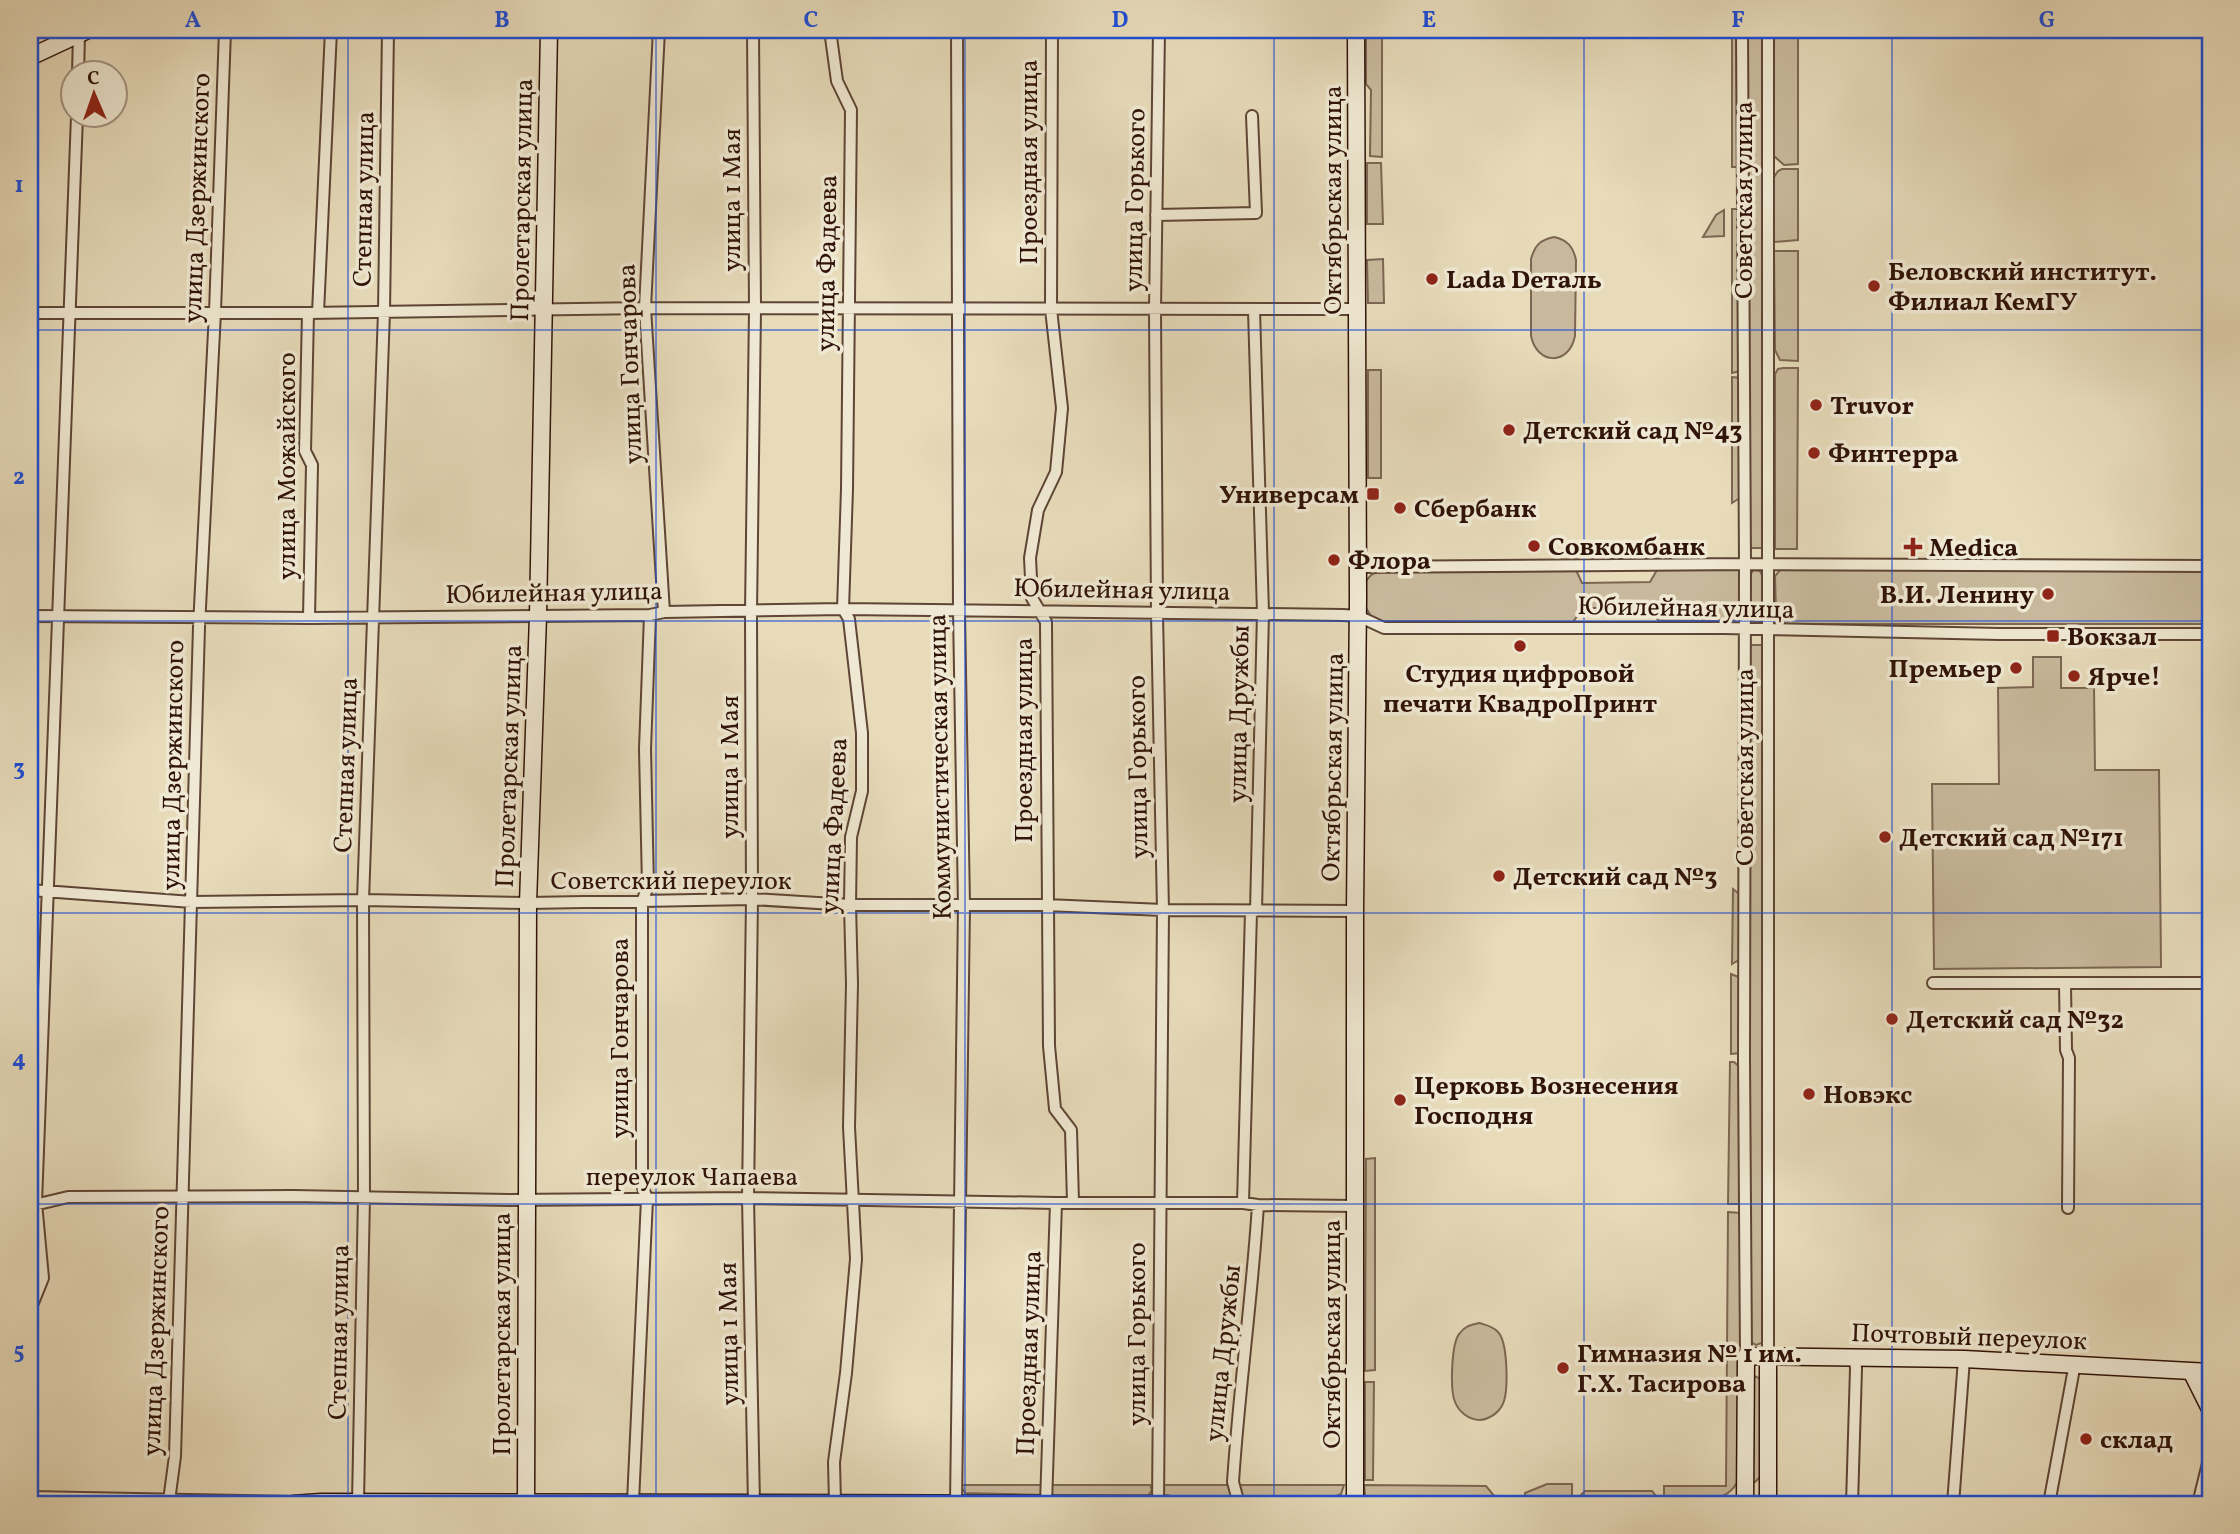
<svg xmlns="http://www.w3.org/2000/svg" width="2240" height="1534" font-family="Vollkorn,serif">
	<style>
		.green { fill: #c8b99c; stroke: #7c6652; stroke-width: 2 }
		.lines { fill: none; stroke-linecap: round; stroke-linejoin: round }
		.street-casing { stroke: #5e4535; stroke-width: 14 }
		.secondary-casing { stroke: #301309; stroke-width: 19 }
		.street { stroke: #efe8d2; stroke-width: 10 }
		.secondary { stroke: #efe8d2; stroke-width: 16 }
		.grid { fill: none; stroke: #1d4ed8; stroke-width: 2; stroke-opacity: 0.55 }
		.poi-dot { fill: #8f2418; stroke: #efe8d2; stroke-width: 2.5 }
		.labels { text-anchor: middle; stroke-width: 7; stroke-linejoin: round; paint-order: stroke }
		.street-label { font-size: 26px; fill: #301309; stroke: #efe8d2 }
		.poi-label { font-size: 26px; font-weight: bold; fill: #301309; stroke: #efe8d2; text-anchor: start }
		.neatline { fill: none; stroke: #1d4ed8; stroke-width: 2.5 }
		.grid-label { font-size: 23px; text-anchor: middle; font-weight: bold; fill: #1d4ed8 }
	</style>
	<rect width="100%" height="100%" fill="#e7dbba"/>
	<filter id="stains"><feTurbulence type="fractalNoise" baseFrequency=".00286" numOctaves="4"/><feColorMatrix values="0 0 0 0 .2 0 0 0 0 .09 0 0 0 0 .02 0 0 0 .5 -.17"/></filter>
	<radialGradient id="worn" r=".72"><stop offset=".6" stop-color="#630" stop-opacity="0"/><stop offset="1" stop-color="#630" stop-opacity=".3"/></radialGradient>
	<path class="green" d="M1732,30H1738L1740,167H1732Z
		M1746,30H1761L1762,33L1764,548H1749Z
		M1780,30H1798V164L1784,165L1774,156V39Z
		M1373,31H1382V157L1370,156L1371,90L1366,84V39Z
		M1367,163H1381L1383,224H1367Z
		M1782,169H1798V240L1774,242V177L1778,171Z
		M1732,209H1740V371L1732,373Z
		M1724,210V236L1703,237L1716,215Z
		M1554,237C1567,240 1573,246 1576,260L1575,336C1569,366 1537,365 1531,336V259C1535,245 1540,240 1554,237Z
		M1774,251H1798V361L1780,360L1775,350Z
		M1383,259L1384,303H1368L1367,260Z
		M1783,368H1798L1797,549H1775V374L1778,369Z
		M1368,370H1381V478H1368Z
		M1732,377L1740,378L1743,496L1732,503Z
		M2210,568V624H1787L1779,619L1776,613L1775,576L1781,569Z
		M1576,570L1582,583L1650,582L1657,570H1740V620L1659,621L1648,608H1583L1573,622L1381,621L1371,616L1366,608L1365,582L1371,575L1379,571Z
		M1754,570L1760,571L1762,575L1763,618L1759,622H1754L1750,617L1749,575Z
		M1750,645H1763L1764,1339L1762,1343L1756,1345L1751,1342L1749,1337Z
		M2033,657H2061V688H2094L2095,770H2159L2161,967L1934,969L1932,784H1999L1998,688L2033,687Z
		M1733,889L1742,896V958L1732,964Z
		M1731,974L1741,978V1053L1731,1054Z
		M1730,1062H1734L1741,1068V1204H1728Z
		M1375,1158V1370L1365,1371L1366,1159Z
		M1728,1212L1741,1213L1740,1476C1729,1508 1694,1499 1666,1499L1664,1497V1486H1726Z
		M1479,1323C1486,1325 1493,1326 1498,1332C1508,1342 1508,1388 1504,1401C1501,1411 1491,1419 1480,1420C1469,1420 1459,1412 1455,1402C1450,1390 1451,1342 1460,1333C1465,1326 1471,1325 1479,1323Z
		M1755,1376L1762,1380V1475L1755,1482H1752L1751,1380Z
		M1365,1382H1374L1373,1480H1365Z
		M1547,1484H1572V1498H1525V1493Z
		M960,1485H1042L1043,1495L965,1493Z
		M1049,1485H1150L1152,1490L1148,1496H1052Z
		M1162,1485H1344L1341,1494L1330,1499L1168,1498L1163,1495Z
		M1364,1485L1486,1486L1496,1498H1369L1365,1495Z
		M1585,1491H1652L1656,1496L1655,1500H1584L1581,1499V1495Z"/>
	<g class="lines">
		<g class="street-casing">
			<path id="street" d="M659,30L645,308L664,612
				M753,30L755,309L751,612L752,899L748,1198L754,1504
				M830,30L837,81L851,110L847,489L843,609L849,619L862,733V791L851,837L850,905L852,984L849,1127L856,1259L846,1373L834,1462L835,1503
				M1052,30L1051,309L1062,408L1056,472L1038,510L1030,558L1032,598L1046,622L1049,1046L1055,1109L1071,1130L1073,1202
				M1742,30L1745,564L1744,1059L1746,1356
				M78,74L79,34
				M1156,215L1256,213L1252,116
				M1254,310L1263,613L1256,911
				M30,313H308L645,308L1356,309
				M308,313L305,451L312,465L309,618
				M318,313L331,30
				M1358,567L1745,564L2210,566
				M30,616L309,618L650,615L664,612L843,609L1343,615L1358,616L1384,628H1724L1999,634H2210
				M30,890L192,902L363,900L528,903L752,899L850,905H1046L1163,910L1355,911
				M1933,983H2210
				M2065,983L2066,1050L2069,1058L2068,1208
				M1243,1203L1251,912
				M30,1206L68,1197L293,1196L509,1200L748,1198L1056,1203H1243L1258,1205L1356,1206
				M30,1310L43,1278L36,1203L77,116
				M1768,1356V30
				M30,1497L298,1502
				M169,1501L175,1456L199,627L215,312L225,30
				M358,1502L364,1197L363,900L384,312L388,30
				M633,1502L647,1199L642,1185V902L648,886L645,749L650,615
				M956,1504L964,906L959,611L957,30
				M1046,1504L1056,1203
				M1158,1504L1163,910L1157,614L1155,310L1159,30
				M1239,1504L1233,1482C1239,1390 1252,1298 1258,1205
				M1852,1504L1856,1368L1854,1357
				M1953,1504L1964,1359
				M2049,1504L2075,1363
				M2198,1504L2210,1455"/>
		</g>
		<g class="secondary-casing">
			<path id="secondary" d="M30,57L88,30
				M1768,1356V1504
				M2191,1371L2210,1409
				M526,1502L528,903L538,616L549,30
				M293,1504L321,1502L1168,1504
				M1355,1504V911L1358,598L1356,30
				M1745,1504L1746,1356L1964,1359L2210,1372"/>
		</g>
		<use href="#street" class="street"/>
		<use href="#secondary" class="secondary"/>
	</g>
	<path class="grid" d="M348,30V1504M656,30V1504M965,30V1504M1274,30V1504M1584,30V1504M1892,30V1504M30,330H2210M30,621H2210M30,913H2210M30,1204H2210"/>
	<g class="poi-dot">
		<circle cx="1432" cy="279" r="7"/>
		<circle cx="1874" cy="286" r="7"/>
		<circle cx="1816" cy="405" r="7"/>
		<circle cx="1509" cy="430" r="7"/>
		<circle cx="1814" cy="453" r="7"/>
		<rect x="1366" y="487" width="14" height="14" rx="3.5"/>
		<circle cx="1400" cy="508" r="7"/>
		<circle cx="1534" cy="546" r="7"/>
		<path d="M1909.5 536.5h7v7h7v7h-7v7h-7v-7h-7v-7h7z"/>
		<circle cx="1334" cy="560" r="7"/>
		<circle cx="2048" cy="594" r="7"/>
		<rect x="2046" y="629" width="14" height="14" rx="3.5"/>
		<circle cx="1520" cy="646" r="7"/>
		<circle cx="2016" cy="668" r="7"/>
		<circle cx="2074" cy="676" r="7"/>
		<circle cx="1885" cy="837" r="7"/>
		<circle cx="1499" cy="876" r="7"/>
		<circle cx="1892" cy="1019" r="7"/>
		<circle cx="1809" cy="1094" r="7"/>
		<circle cx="1400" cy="1100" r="7"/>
		<circle cx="1563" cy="1368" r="7"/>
		<circle cx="2086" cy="1439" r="7"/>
	</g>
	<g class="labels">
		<g class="street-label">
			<text transform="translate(1028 162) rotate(-90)" y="9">Проездная улица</text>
			<text transform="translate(196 198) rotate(-88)" y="9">улица Дзержинского</text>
			<text transform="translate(363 199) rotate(-89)" y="9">Степная улица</text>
			<text transform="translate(521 200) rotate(-89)" y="9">Пролетарская улица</text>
			<text transform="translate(731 200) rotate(-90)" y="9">улица 1 Мая</text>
			<text transform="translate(1134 200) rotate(-89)" y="9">улица Горького</text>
			<text transform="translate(1332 200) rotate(-90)" y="9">Октябрьская улица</text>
			<text transform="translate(1743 200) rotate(-90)" y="9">Советская улица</text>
			<text transform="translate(826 263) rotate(-89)" y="9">улица Фадеева</text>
			<text transform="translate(629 364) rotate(-92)" y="9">улица Гончарова</text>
			<text transform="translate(286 466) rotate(-90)" y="9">улица Можайского</text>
			<text transform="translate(1122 589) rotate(1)" y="9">Юбилейная улица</text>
			<text transform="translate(554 592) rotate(-1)" y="9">Юбилейная улица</text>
			<text transform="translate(1686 607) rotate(1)" y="9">Юбилейная улица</text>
			<text transform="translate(1238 714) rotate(-89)" y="9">улица Дружбы</text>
			<text transform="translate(1023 740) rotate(-90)" y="9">Проездная улица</text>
			<text transform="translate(172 765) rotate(-89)" y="9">улица Дзержинского</text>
			<text transform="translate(345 765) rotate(-88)" y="9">Степная улица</text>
			<text transform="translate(508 766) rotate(-88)" y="9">Пролетарская улица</text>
			<text transform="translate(729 767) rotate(-90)" y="9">улица 1 Мая</text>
			<text transform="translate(939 767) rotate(-91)" y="9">Коммунистическая улица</text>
			<text transform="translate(1137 767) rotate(-91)" y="9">улица Горького</text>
			<text transform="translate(1332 767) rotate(-89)" y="9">Октябрьская улица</text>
			<text transform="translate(1744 767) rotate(-90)" y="9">Советская улица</text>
			<text transform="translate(833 826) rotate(-87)" y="9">улица Фадеева</text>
			<text x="671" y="889">Советский переулок</text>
			<text transform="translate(619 1038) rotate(-90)" y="9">улица Гончарова</text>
			<text x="692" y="1185">переулок Чапаева</text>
			<text transform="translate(155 1331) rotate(-88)" y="9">улица Дзержинского</text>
			<text transform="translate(338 1332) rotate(-89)" y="9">Степная улица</text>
			<text transform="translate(501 1334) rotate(-90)" y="9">Пролетарская улица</text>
			<text transform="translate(728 1334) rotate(-91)" y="9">улица 1 Мая</text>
			<text transform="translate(1136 1334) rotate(-90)" y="9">улица Горького</text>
			<text transform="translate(1331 1334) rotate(-90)" y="9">Октябрьская улица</text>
			<text transform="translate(1969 1336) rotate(2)" y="9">Почтовый переулок</text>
			<text transform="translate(1028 1353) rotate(-88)" y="9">Проездная улица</text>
			<text transform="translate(1222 1353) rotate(-84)" y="9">улица Дружбы</text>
		</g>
		<g class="poi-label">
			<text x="1888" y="280">Беловский институт.<tspan x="1888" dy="30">Филиал КемГУ</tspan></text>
			<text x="1446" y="288">Lada Dеталь</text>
			<text x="1830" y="414">Truvor</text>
			<text x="1523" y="439">Детский сад №43</text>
			<text x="1828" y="462">Финтерра</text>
			<text x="1359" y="503" text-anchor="end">Универсам</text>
			<text x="1414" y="517">Сбербанк</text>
			<text x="1548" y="555">Совкомбанк</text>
			<text x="1929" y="556">Mеdica</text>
			<text x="1348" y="569">Флора</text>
			<text x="2034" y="603" text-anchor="end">В.И. Ленину</text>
			<text x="2067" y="645">Вокзал</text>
			<text x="2002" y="677" text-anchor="end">Премьер</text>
			<text x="1520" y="682" text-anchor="middle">Студия цифровой<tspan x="1520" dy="30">печати КвадроПринт</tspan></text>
			<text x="2088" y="685">Ярче!</text>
			<text x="1899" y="846">Детский сад №171</text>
			<text x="1513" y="885">Детский сад №3</text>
			<text x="1906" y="1028">Детский сад №32</text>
			<text x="1414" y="1094">Церковь Вознесения<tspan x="1414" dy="30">Господня</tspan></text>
			<text x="1823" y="1103">Новэкс</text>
			<text x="1577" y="1362">Гимназия № 1 им.<tspan x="1577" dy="30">Г.Х. Тасирова</tspan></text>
			<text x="2100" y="1448">склад</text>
		</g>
	</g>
	<rect width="2240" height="1534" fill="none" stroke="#e7dbba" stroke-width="77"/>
	<g transform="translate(94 94) rotate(358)"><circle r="33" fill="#efe8d2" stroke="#a39382" stroke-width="2"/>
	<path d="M0-5L12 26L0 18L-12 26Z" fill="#8f2418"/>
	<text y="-10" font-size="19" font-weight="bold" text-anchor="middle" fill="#301309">С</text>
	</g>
	<rect x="38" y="38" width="2164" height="1458" class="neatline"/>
	<g class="grid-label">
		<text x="193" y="27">A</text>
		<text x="502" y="27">B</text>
		<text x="811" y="27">C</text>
		<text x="1120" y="27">D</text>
		<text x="1429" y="27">E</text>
		<text x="1738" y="27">F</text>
		<text x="2047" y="27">G</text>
		<text x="19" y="192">1</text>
		<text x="19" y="484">2</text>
		<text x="19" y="775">3</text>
		<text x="19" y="1066">4</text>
		<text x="19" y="1358">5</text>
	</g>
	<rect width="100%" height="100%" filter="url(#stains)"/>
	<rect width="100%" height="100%" fill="url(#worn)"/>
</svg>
